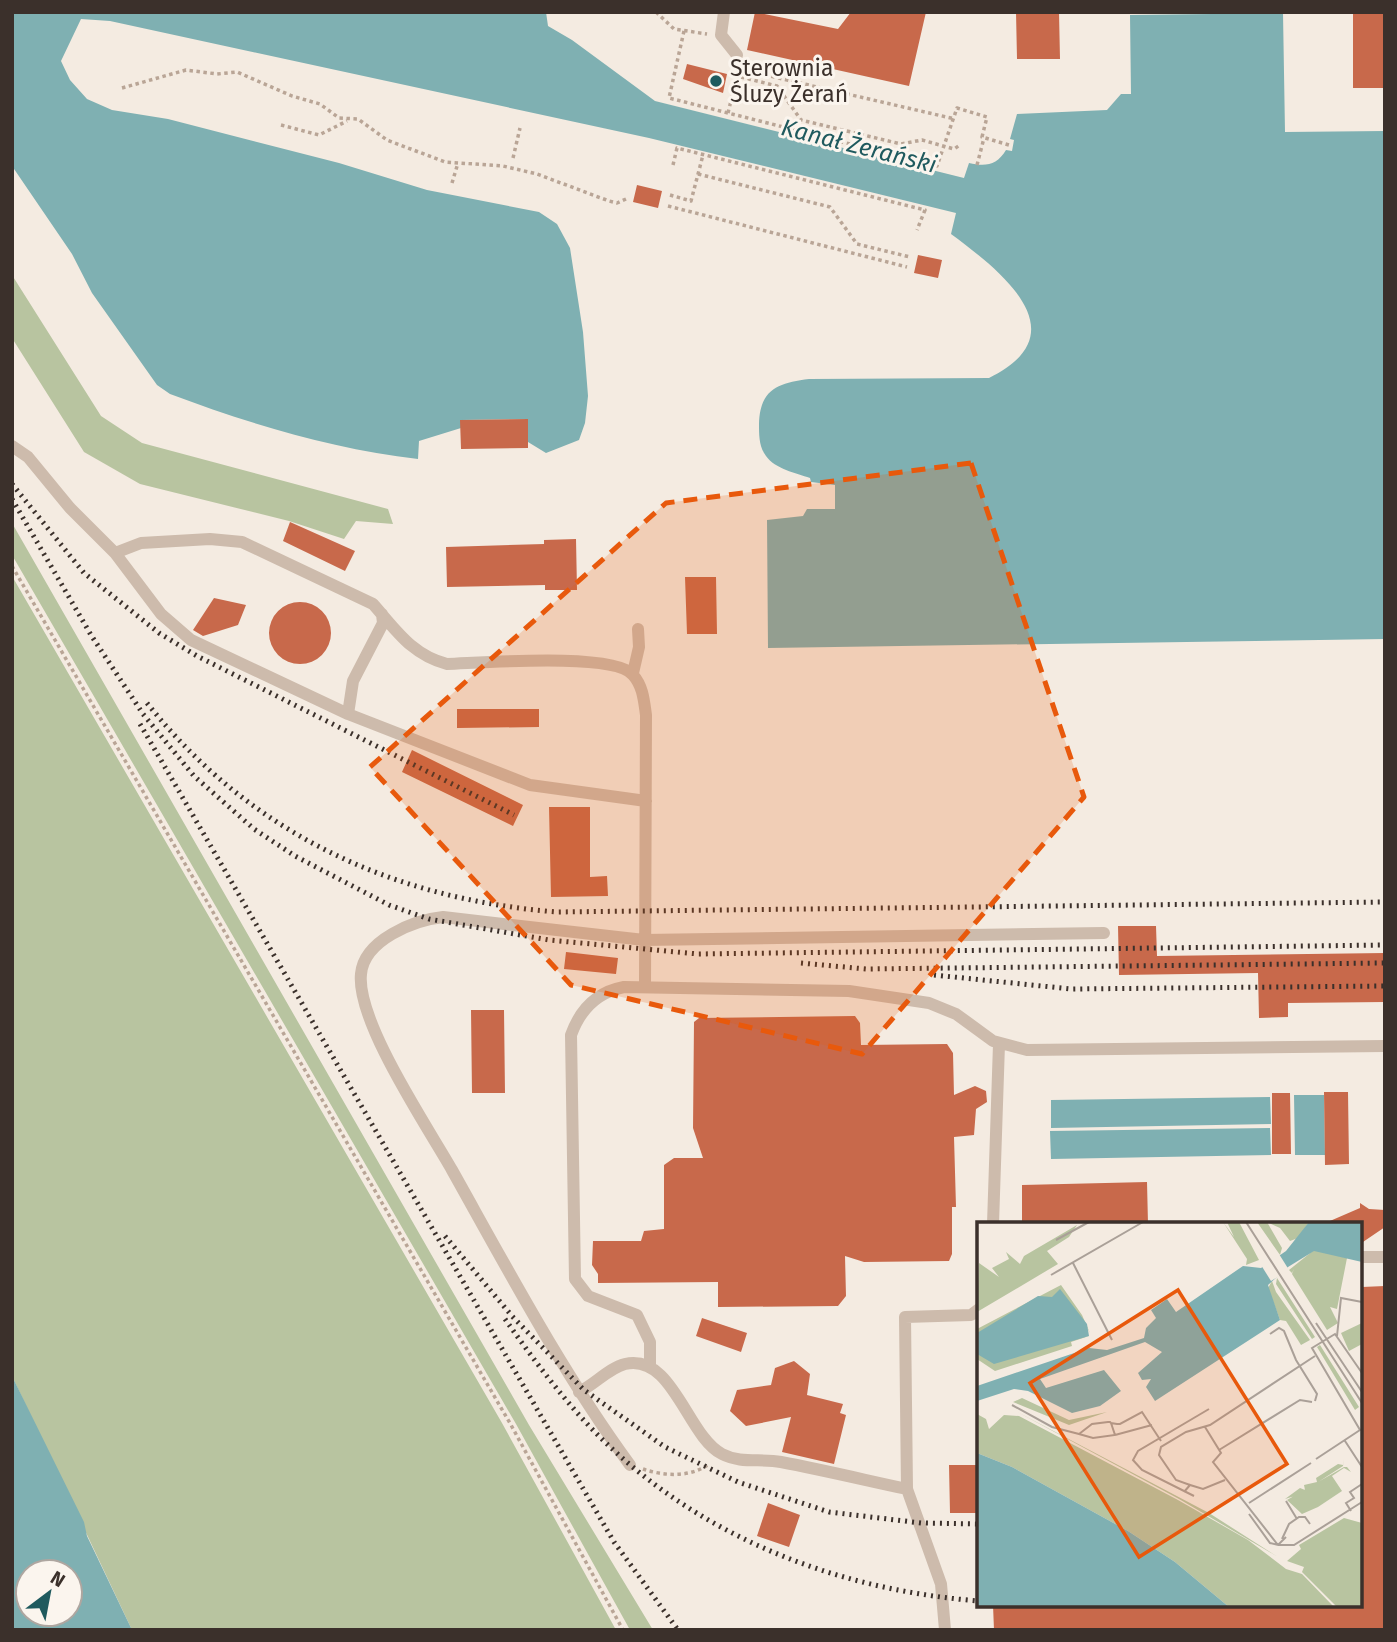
<svg xmlns="http://www.w3.org/2000/svg" width="1397" height="1642" font-family="'Fira Sans',sans-serif">
	<style>
		.green { fill: #b8c4a0 }
		.water { fill: #7fb0b2; fill-rule: evenodd }
		.building { fill: #c8694b }
		.lines { fill: none; stroke-linecap: round; stroke-linejoin: round }
		.path { stroke: #b9a596; stroke-width: 3.5; stroke-dasharray: 3.5 3.5; stroke-linecap: butt }
		.service { stroke: #cdbbac; stroke-width: 12 }
		.rail { stroke: #3b302b; stroke-width: 5; stroke-dasharray: 2 5; stroke-linecap: butt }
		.marked { fill: #e8590c; fill-opacity: 0.2; stroke: #e8590c; stroke-width: 5; stroke-dasharray: 14 9; stroke-linejoin: round }
		.poi-dot { fill: #1f5a5e; stroke: #fbf5ee; stroke-width: 2.5 }
		.labels { text-anchor: middle; stroke-width: 6; stroke-linejoin: round; paint-order: stroke }
		.poi-label { font-size: 23px; fill: #3b302b; stroke: #fbf5ee; text-anchor: start }
		.water-label { font-size: 24px; font-style: italic; fill: #1f5a5e; stroke: #fbf5ee }
		.inset-road { fill: none; stroke: #aaa098; stroke-width: 2 }
		.view { fill: #e8590c; fill-opacity: 0.15; stroke: #e8590c; stroke-width: 3.5 }
		.inset-edge { fill: none; stroke: #3b302b; stroke-width: 3.5 }
	</style>
	<rect width="100%" height="100%" fill="#f4ebe1"/>
	<path class="green" d="M12,275L101,416L142,443L388,509L393,524L356,521L344,539L289,521L140,484L84,452L12,338Z
		M12,523L529,1425L653,1630H630L516,1424L12,555Z
		M12,576L502,1423L616,1630H132L12,1376Z"/>
	<path class="water" d="M12,12H546L548,26L572,40L655,101L964,178L969,163C986,167 997,165 1006,150L1012,151L1014,140L1010,139L1017,114L1107,110L1121,94H1131L1130,15L1283,13L1285,132L1385,131V639L768,648L767,520L803,516L807,509H835V485L811,482L810,478C796,473 775,469 766,456C759,447 759,435 759,424C760,389 778,383 809,379L989,378C1081,333 1001,271 951,234L956,213L649,138L110,21L81,19L61,61L70,80L87,99L112,110L168,119L339,163L427,190L539,212L557,224L570,248L583,332L588,396L585,423L579,440L546,453L528,442L527,419L461,420V428L419,441L418,459C333,449 250,424 170,394L157,385L92,293L72,254L12,166Z
		M1294,1095H1324L1325,1155H1295Z
		M1270,1097L1271,1124L1051,1128V1100Z
		M1270,1128L1271,1155L1051,1159L1050,1131Z
		M12,1376L84,1522L87,1536L132,1630H12ZM70,1572V1614H28V1572Z"/>
	<path class="building" d="M755,12L838,29L851,12H926L909,86L747,50Z
		M1016,12H1059L1060,59H1017Z
		M1353,12H1385V88H1353Z
		M687,64L727,74L723,93L683,79Z
		M637,185L662,191L658,208L633,202Z
		M918,255L942,260L938,278L914,273Z
		M528,419V448L461,449L460,420Z
		M290,522L355,551L345,571L283,541Z
		M576,539L577,590H545V585L447,587L446,547L544,544V540Z
		M685,577H716L717,634H687Z
		M214,598L246,605L238,625L203,636L193,630Z
		M269 633a31 31 0 1 1 62 0a31 31 0 1 1-62 0Z
		M457,709H539V727L457,728Z
		M412,750L523,805L513,826L402,772Z
		M549,807H590V877L607,876L608,896L551,897Z
		M1118,926H1156L1157,956L1385,953V1002L1288,1003V1017L1259,1018L1258,973L1119,975Z
		M566,952L618,958L616,974L564,969Z
		M471,1010H504L505,1093H472Z
		M855,1016L860,1023L861,1045L947,1044L953,1053L954,1095L975,1086L986,1091L987,1102L976,1109L974,1135L954,1137L956,1207H952V1254L949,1261L864,1262L845,1256L846,1296L838,1306L718,1307V1282L598,1283V1274L592,1265L593,1241H641L644,1231L664,1229V1165L674,1158H703L693,1128L694,1022L699,1018Z
		M1324,1092H1348L1349,1164L1325,1165Z
		M1272,1093H1290L1291,1154H1272Z
		M1147,1182L1148,1224H1022V1185Z
		M1360,1203L1369,1209L1385,1210V1227L1360,1244V1224H1323L1360,1208Z
		M1385,1286V1630H994L993,1605H1360L1362,1287Z
		M702,1318L747,1333L741,1352L696,1336Z
		M794,1361L810,1374L807,1395L843,1404L840,1413L846,1415L834,1464L782,1452L791,1417L746,1426L730,1411L737,1390L771,1385L775,1368Z
		M949,1465H979V1513H950Z
		M768,1503L800,1515L789,1547L757,1536Z"/>
	<g class="lines">
		<path class="path" d="M656,12L674,29L707,34
			M684,31L669,98L937,166L957,108L987,117L982,137L1009,145
			M744,70L955,119
			M122,88L186,70L217,74L237,72L292,96L320,104L339,118L358,119L387,140L445,162L503,166L537,174L609,201L617,203L626,199
			M728,113L737,76L777,86L801,120L901,144L922,140L954,149L960,145
			M281,125L319,135L347,121
			M513,158L520,128
			M673,165L677,148L925,210L917,230
			M977,165L984,138
			M698,174L830,207L857,244L910,257
			M452,183L458,163
			M670,195L691,201L703,155
			M668,206L907,267
			M12,566L511,1425L623,1630
			M643,1469C663,1476 690,1478 709,1464"/>
		<path class="service" d="M724,12L721,35L737,55
			M12,446L28,457L70,508L115,553
			M382,614L383,623L353,681L348,714L191,640L161,614L115,553L141,543L210,539L242,542L373,604C396,630 412,655 447,664C480,663 615,652 633,675C643,686 644,701 646,715L645,987
			M633,673L639,647L638,629
			M348,714L530,785L646,801
			M993,1224L999,1044
			M1360,1257H1385
			M650,1367V1342L637,1315L588,1296L575,1279L571,1035C580,1010 597,992 624,987L849,991L929,1003L956,1014L993,1041L1027,1050L1385,1046
			M579,1392C594,1385 609,1368 625,1364C673,1353 687,1436 722,1454C741,1464 761,1458 781,1462C823,1470 865,1480 907,1489
			M630,1465C562,1372 508,1270 452,1170C427,1126 356,1021 361,974C364,940 414,920 443,917L644,940L1104,933
			M945,1630L941,1584L907,1489L905,1317L971,1315L979,1309"/>
		<path class="rail" d="M12,484L84,573L159,633L197,656L514,815
			M12,499L91,635L143,714L194,776L254,829L295,856L389,905L429,919L549,940L698,954L1385,945
			M147,703C251,834 392,899 557,912L1385,902
			M140,724L614,1542L678,1630
			M801,963L866,969L1385,963
			M934,975L1071,989L1385,986
			M445,1236L512,1316L584,1390L665,1447L738,1482L829,1512L921,1523L979,1524
			M505,1319C526,1349 548,1379 573,1408C675,1527 824,1589 979,1601"/>
	</g>
	<path class="marked" d="M971,463L1084,797L862,1054L571,985L370,767L666,503Z"/>
	<circle class="poi-dot" cx="716" cy="81" r="7"/>
	<g class="labels">
		<g class="poi-label">
			<text x="730" y="76">Sterownia<tspan x="730" dy="26">Śluzy Żerań</tspan></text>
		</g>
		<g class="water-label">
			<text transform="translate(859 146) rotate(14)" y="8">Kanał Żerański</text>
		</g>
	</g>
	<g transform="translate(977 1222)">
		<rect width="385" height="385" fill="#f4ebe1"/>
		<path d="M246,0L257,15L250,0H262L282,38L269,43L270,37ZM280,0H332L321,16L313,19L303,6L290,0L305,26L303,33ZM100,3L92,15L70,29L81,42L0,90L2,41L22,55L15,46L32,37L29,30L43,42L47,34ZM337,28L370,36L360,87L353,85L361,101L350,108L315,52L317,47L315,51L312,48ZM300,56L338,115L335,117L299,62ZM295,59L299,70L333,118L324,123L309,99L303,98L291,66ZM84,63L105,93L113,111L108,102L0,119V107ZM385,101V122L372,129L364,111ZM112,114L94,120L95,124L18,149L0,137V130ZM343,123L382,185L378,188L340,125ZM45,176L92,198L130,190L92,203L36,180ZM33,186L232,291L301,335L202,277ZM0,192L9,197L12,207L27,193L42,194L201,278L271,318L309,347L325,352L357,385H252L198,340L151,309L35,245L0,231ZM367,237L366,244L321,273L308,277L323,266L328,268L327,263L340,260L339,256L361,242L366,243ZM367,245H370L374,250L367,246L355,254L365,269L341,285L325,292L310,278ZM367,296L385,301V385H360L325,350L327,345L310,339L324,327L322,323Z" fill="#b8c4a0"/>
		<path d="M332,0H385V40L337,29L311,45L291,63L303,98L178,179L169,165L174,157L165,158L161,151L185,130L168,120L63,157L69,166L127,148L144,169L123,184L95,191L51,169L37,167L0,179V164L112,126L130,128L167,116L169,106L179,96L174,88L190,77L199,90L266,44L284,46L309,29ZM83,67L110,102L112,114L17,142L0,132V111L61,74L75,75ZM0,231L35,245L151,309L198,340L252,385H0Z" fill="#7fb0b2"/>
		<path d="M302,32L312,48L294,59L284,43Z" fill="#f4ebe1"/>
		<path class="inset-road" d="M269,0L385,181M79,18L112,0M96,41L135,118M74,53L166,0M339,101L385,170M293,112L302,106L307,109L319,138L340,172L338,179M360,114L364,76L385,80M35,183L75,205L102,212M134,201L138,213L116,216L102,212L115,202L131,200H133L134,201L140,202H143L165,190L184,219M228,205L244,231L236,240L301,323H317L385,280M138,213L175,203M368,219L385,245M242,228L323,178L335,180M339,237L383,208L335,126L358,112L385,151M213,263L199,258L182,233L184,225L209,210L233,203L338,134M207,270L213,263L226,267L248,258M217,274L165,248L156,238L161,229L232,187M309,279L320,297M272,281L334,241M374,289L369,281L377,276L373,270L385,262M272,292L293,321L301,323L309,315M305,317L312,302L322,295H328L333,302"/>
		<path class="view" d="M201,68L310,242L162,335L53,161Z"/>
		<rect width="385" height="385" class="inset-edge"/>
	</g>
	<rect width="1397" height="1642" fill="none" stroke="#3b302b" stroke-width="28"/>
	<g transform="translate(49 1593) rotate(32)"><circle r="33" fill="#fbf5ee" stroke="#aea6a0" stroke-width="2"/>
	<path d="M0-5L12 26L0 18L-12 26Z" fill="#1f5a5e"/>
	<text y="-10" font-size="19" font-weight="bold" text-anchor="middle" fill="#3b302b">N</text>
	</g>
</svg>
